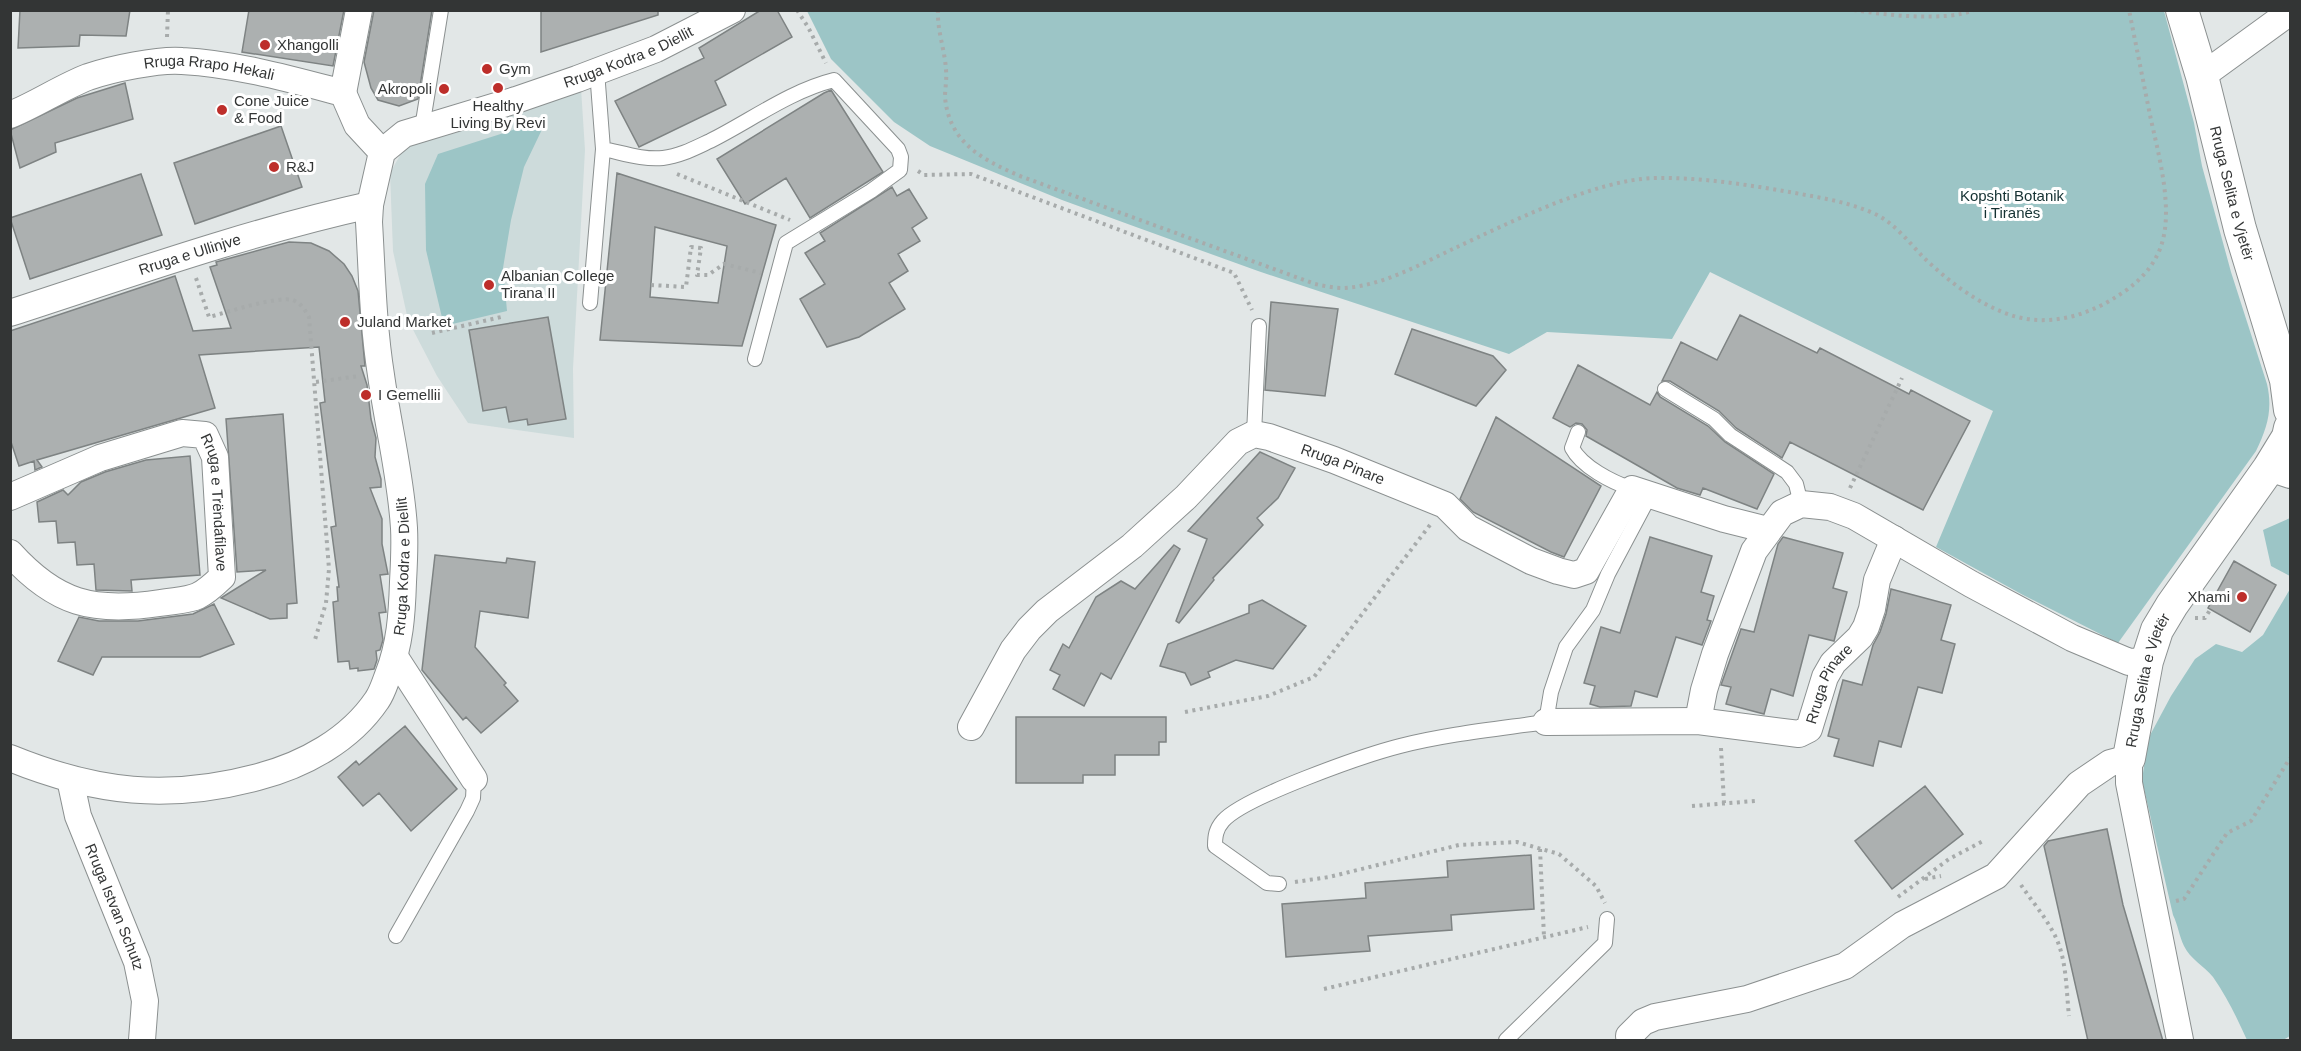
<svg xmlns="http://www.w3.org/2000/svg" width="2301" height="1051" font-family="Helvetica,sans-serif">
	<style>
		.built { fill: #cddbdb }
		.green { fill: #9cc5c6 }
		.building { fill: #acb0b0; stroke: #7e8383; stroke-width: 1.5; fill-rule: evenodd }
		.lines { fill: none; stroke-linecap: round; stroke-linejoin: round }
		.service-casing { stroke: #8b9090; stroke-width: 16 }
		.minor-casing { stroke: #8b9090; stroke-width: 28 }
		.tertiary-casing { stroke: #8b9090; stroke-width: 34 }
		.path { stroke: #a7abab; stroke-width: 4; stroke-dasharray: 3 4.5; stroke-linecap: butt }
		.service { stroke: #fff; stroke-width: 14 }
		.minor { stroke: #fff; stroke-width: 26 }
		.tertiary { stroke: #fff; stroke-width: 32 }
		.poi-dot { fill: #bd2e2a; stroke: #fff; stroke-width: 2 }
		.labels { text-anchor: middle; stroke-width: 6; stroke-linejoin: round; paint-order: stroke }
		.poi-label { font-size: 15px; fill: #333535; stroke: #fff; text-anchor: start }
		.street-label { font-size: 15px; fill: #333535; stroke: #fff }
		.park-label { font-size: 15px; fill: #143132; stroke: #fff }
	</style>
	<rect width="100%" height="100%" fill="#e2e7e7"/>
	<path class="built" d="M581,88L585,150L573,369L574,438L468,423L437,376L408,320L393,251L390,173L403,150L421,137Z"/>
	<path class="green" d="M807,11H2164L2194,123L2202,166L2231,272L2267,384C2273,410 2267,428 2256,451L2118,643L2023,595L1936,547L1993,411L1710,272L1672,339L1547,332L1509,354L1258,271L1136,227L1062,200L930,146L894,122L831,59Z
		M547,119L524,167L511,220L503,268L507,311L444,326L426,250L425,184L438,154Z
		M2290,518V576L2271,566L2263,530Z
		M2290,589V1036L2283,1040H2247C2237,1018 2227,997 2213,977C2204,966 2190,959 2184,946C2179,936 2178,925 2173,915L2142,780L2148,739L2171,696L2195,659L2216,644L2242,652L2263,635Z"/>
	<path class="building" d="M20,10H130L126,36L80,35L79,46L18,48Z
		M249,10H344L333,66L242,52Z
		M374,10H432L418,99L399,106L378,100L371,88L364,62Z
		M541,10H658V15L541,52Z
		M761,10H777L792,37L715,81L726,105L639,147L615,101L704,58L699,48Z
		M125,83L133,119L55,143L56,152L20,168L10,130L77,98Z
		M831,90L883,172L810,218L786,178L745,204L717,159L824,93Z
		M281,126L302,187L195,224L174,163Z
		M617,173L776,225L742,346L600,340ZM655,227L727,246L718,303L650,297Z
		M141,174L162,235L30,279L10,218Z
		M892,187L897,196L909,189L927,218L912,228L920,241L898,254L908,271L889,283L905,309L859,337L827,347L800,299L825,284L805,253L825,241L820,233Z
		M289,242L311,243L329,251L344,264L352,276L358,291L365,366H361L367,385L371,419L376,438L375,457L381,479V487L370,488L382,519V544L388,574L380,575L386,612L379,613L383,640L380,650L376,651L377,660L374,669L358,671V668L350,669L349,661L338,662L333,602L338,601L337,587H339L331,527L336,526L320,403L325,402L319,347L199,355L215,408L37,460L42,467L35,470L34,461L19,466L10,439V331L175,276L193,331L231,328L210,267L217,265L216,262Z
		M1271,302L1338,309L1325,396L1265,390Z
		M1740,315L1817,353L1820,348L1909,394L1911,390L1970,421L1923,510L1790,442L1782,458L1736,428L1719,411L1670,381H1662L1681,342L1717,360Z
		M548,317L566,419L528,425L527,419L509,422L506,407L483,411L469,330Z
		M1412,329L1493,356L1506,370L1476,406L1395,374Z
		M1578,365L1650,405L1657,392L1660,397L1708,426L1725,442L1774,474L1757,509L1703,488L1700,495L1677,488L1586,436L1587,430L1582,424L1576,423L1570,427L1553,418Z
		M283,414L297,603L287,604V618L270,619L221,598L266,570L237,572L226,419Z
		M1496,417L1601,486L1564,557L1551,552L1473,512L1460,499Z
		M1260,452L1295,468L1278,498L1257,518L1263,525L1213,578L1214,580L1179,623L1176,621L1207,539L1188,531Z
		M190,456L200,575L131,580L132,591L96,590L94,564L77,565L75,542L58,543L56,521L39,522L37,502L63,490L68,495L81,482L105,472L146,460Z
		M1650,537L1712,556L1701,592L1714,596L1707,620L1711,621L1702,645L1676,637L1657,697L1635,691L1631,706L1600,707L1590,704L1595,686L1584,683L1601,627L1620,633Z
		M1783,537L1843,553L1833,588L1847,592L1834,641L1809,635L1793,696L1771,689L1764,714L1726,704L1731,687L1721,685L1741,629L1754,632L1778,544Z
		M1174,545L1180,549L1111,679L1101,673L1084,706L1053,689L1060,675L1050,670L1063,644L1069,648L1096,597L1121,581L1135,589Z
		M435,555L506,563L507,558L535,562L528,618L480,611L475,647L506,683L504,685L518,701L481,733L466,717L463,720L422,670Z
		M2234,561L2276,585L2250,632L2208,608Z
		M1891,589L1951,605L1941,640L1955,644L1942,693L1918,687L1901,747L1879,741L1873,766L1834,756L1839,739L1828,736L1843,680L1862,685L1873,645L1880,632L1886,614Z
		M1262,600L1306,626L1273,669L1236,660L1208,672L1210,677L1191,685L1185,673L1160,666L1168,644L1249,613V605Z
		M214,604L234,644L200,657H102L93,675L58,661L79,617L99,621H138L193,614Z
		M1016,717H1166V742H1159V755H1115V775H1083V783H1016Z
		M405,726L457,789L411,831L379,793L363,806L338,777L356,761L359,765Z
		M1925,786L1963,834L1892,889L1855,841Z
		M2107,829L2123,905L2163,1041H2088L2044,846L2048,841Z
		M1531,855L1534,909L1451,915L1452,930L1368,936L1370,951L1286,957L1282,904L1366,898L1365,883L1448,877L1447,861Z"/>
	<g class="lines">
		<g class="service-casing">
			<path id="service" d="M422,128L441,10
				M603,149C623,153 643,160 663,158C680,156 695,148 710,141C750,121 790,91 834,80L898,149L901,157L900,170L871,191L786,243L755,359
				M590,303L603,149L597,71
				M1665,389L1714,419L1730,435L1787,472L1796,484L1801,504
				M1578,432L1572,448C1582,467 1612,482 1632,489
				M1254,434L1259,326
				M1279,884L1267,883L1215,846C1215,836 1216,829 1223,821C1244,797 1365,755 1400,746C1447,734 1497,729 1546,722L1551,692L1566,647L1593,610L1608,574L1650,495
				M396,936L467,811L473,798L474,779
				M1506,1040L1605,943L1607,919"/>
		</g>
		<g class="minor-casing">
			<g id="minor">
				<path d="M2202,76L2290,12"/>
				<path d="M343,93L359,10"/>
				<path id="s1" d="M10,115C37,104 62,87 88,77C111,69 159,59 182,61C237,64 290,79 343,93L357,125L382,152"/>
				<path id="s2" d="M10,313C130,274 248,232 370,205"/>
				<path d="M2269,468L2290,475"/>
				<path id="s3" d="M10,497L100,458L182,433L205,435L215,457L222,577C196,602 193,598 160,603C93,613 56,604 10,553"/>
				<path d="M395,657L474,779"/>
				<path d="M1698,721L1704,690L1715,654L1754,551L1782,513L1801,504L1830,507L1854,516L1971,584L2072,638L2129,662L2147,661"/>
				<path id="s4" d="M1546,722L1698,721L1799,734L1809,729L1825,677L1833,663L1860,637L1866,627L1872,609L1877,580L1894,539"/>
				<path id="s5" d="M971,727L1013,650L1029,629L1047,611L1132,546L1186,497L1238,442L1254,434L1269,437L1334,460L1445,505L1468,528L1531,561L1558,571L1574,575L1586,571L1632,489L1724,519L1768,530"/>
				<path id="s6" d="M10,758C96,793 168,801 258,777C304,765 350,740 377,700C382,693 385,683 388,675C400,645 402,614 403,582C404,564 405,546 404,528C401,477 388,426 381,375C373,325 372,273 369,222L370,205L382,152L404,134L516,100L577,79L656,49L732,10"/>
				<path id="s7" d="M70,779L78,816L137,962L145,1001L142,1040"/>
				<path d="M1629,1036L1643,1022L1655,1017L1747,999L1845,966L1902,925L1996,876L2079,784L2110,763L2129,758V783L2180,1040"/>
			</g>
		</g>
		<g class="tertiary-casing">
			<g id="tertiary">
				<path id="s8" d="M2182,10L2202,76L2240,229L2286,380L2290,410"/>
				<path id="s9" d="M2129,758L2147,661L2157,630L2172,605L2269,468L2288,437L2290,428"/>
			</g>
		</g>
		<path class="path" d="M797,10L808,27L826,63
			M938,10C937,31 945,50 946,70C947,79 945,88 945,97C949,143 983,160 1020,176L1315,284C1324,286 1334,288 1344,288C1382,286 1421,264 1455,248C1509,223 1594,180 1654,178C1701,177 1749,185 1795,193C1822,198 1849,202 1875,214C1893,222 1909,242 1923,257C1947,280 1974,301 2005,313C2038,326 2072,320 2102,305C2128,291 2149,276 2160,249C2175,211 2158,153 2150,115C2143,80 2136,45 2129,10
			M1854,10C1884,15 1947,22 1974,10
			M167,37L168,10
			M918,171L924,175L971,174L1234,273L1252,310
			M677,174L790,220
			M196,278L209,317C228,312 276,296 293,300C301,303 305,310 309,317L329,569L326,603L314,643
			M651,285L686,287L691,247L701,248L697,275H708L724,264L761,273
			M432,333L501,317
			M316,382L359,376
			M1850,488L1902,378
			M2195,618H2205L2210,610
			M1185,712L1268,696L1314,677L1430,525
			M1721,748L1724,803
			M1692,806L1755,801
			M1540,849L1544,937
			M1925,879L1941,876
			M1295,882L1329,877L1459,845L1517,842L1559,854L1596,886L1605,903
			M2021,885C2031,900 2044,915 2053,932C2067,956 2066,989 2069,1016
			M1898,897L1949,859L1985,840
			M2176,901L2184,899L2227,833L2251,821L2290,758
			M1324,989L1588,927"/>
		<use href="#service" class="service"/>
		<use href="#minor" class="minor"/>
		<use href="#tertiary" class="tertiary"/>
	</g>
	<g class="poi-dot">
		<circle cx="265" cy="45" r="6"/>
		<circle cx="487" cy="69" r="6"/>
		<circle cx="498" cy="88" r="6"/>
		<circle cx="444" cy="89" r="6"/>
		<circle cx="222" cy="110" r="6"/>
		<circle cx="274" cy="167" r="6"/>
		<circle cx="489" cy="285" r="6"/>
		<circle cx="345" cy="322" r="6"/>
		<circle cx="366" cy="395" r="6"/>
		<circle cx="2242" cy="597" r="6"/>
	</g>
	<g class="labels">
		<g class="poi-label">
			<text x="277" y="50">Xhangolli</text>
			<text x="499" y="74">Gym</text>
			<text x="432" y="94" text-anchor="end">Akropoli</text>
			<text x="234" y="106">Cone Juice<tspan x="234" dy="17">&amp; Food</tspan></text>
			<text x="498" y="111" text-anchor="middle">Healthy<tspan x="498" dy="17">Living By Revi</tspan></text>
			<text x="286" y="172">R&amp;J</text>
			<text x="501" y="281">Albanian College<tspan x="501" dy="17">Tirana II</tspan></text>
			<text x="357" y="327">Juland Market</text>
			<text x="378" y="400">I Gemellii</text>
			<text x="2230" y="602" text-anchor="end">Xhami</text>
		</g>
		<g class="street-label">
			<text dy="5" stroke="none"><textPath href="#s6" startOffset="1220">Rruga Kodra e Diellit</textPath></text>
			<text dy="5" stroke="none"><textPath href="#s1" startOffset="210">Rruga Rrapo Hekali</textPath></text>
			<text dy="5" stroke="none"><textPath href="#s8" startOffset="190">Rruga Selita e Vjetër</textPath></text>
			<text dy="5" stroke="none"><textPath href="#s2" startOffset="189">Rruga e Ullinjve</textPath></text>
			<text dy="5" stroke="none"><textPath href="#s5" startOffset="507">Rruga Pinare</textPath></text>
			<text dy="5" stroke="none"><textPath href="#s3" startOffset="276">Rruga e Trëndafilave</textPath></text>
			<text dy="5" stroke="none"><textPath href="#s6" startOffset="536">Rruga Kodra e Diellit</textPath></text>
			<text dy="5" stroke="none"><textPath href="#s9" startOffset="80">Rruga Selita e Vjetër</textPath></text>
			<text dy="5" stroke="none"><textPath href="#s4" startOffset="315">Rruga Pinare</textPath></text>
			<text dy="5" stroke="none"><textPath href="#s7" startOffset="136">Rruga Istvan Schutz</textPath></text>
		</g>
		<g class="park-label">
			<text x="2012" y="201">Kopshti Botanik<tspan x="2012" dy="17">i Tiranës</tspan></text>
		</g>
	</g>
	<rect width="2301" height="1051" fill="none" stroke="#333535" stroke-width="24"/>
</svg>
